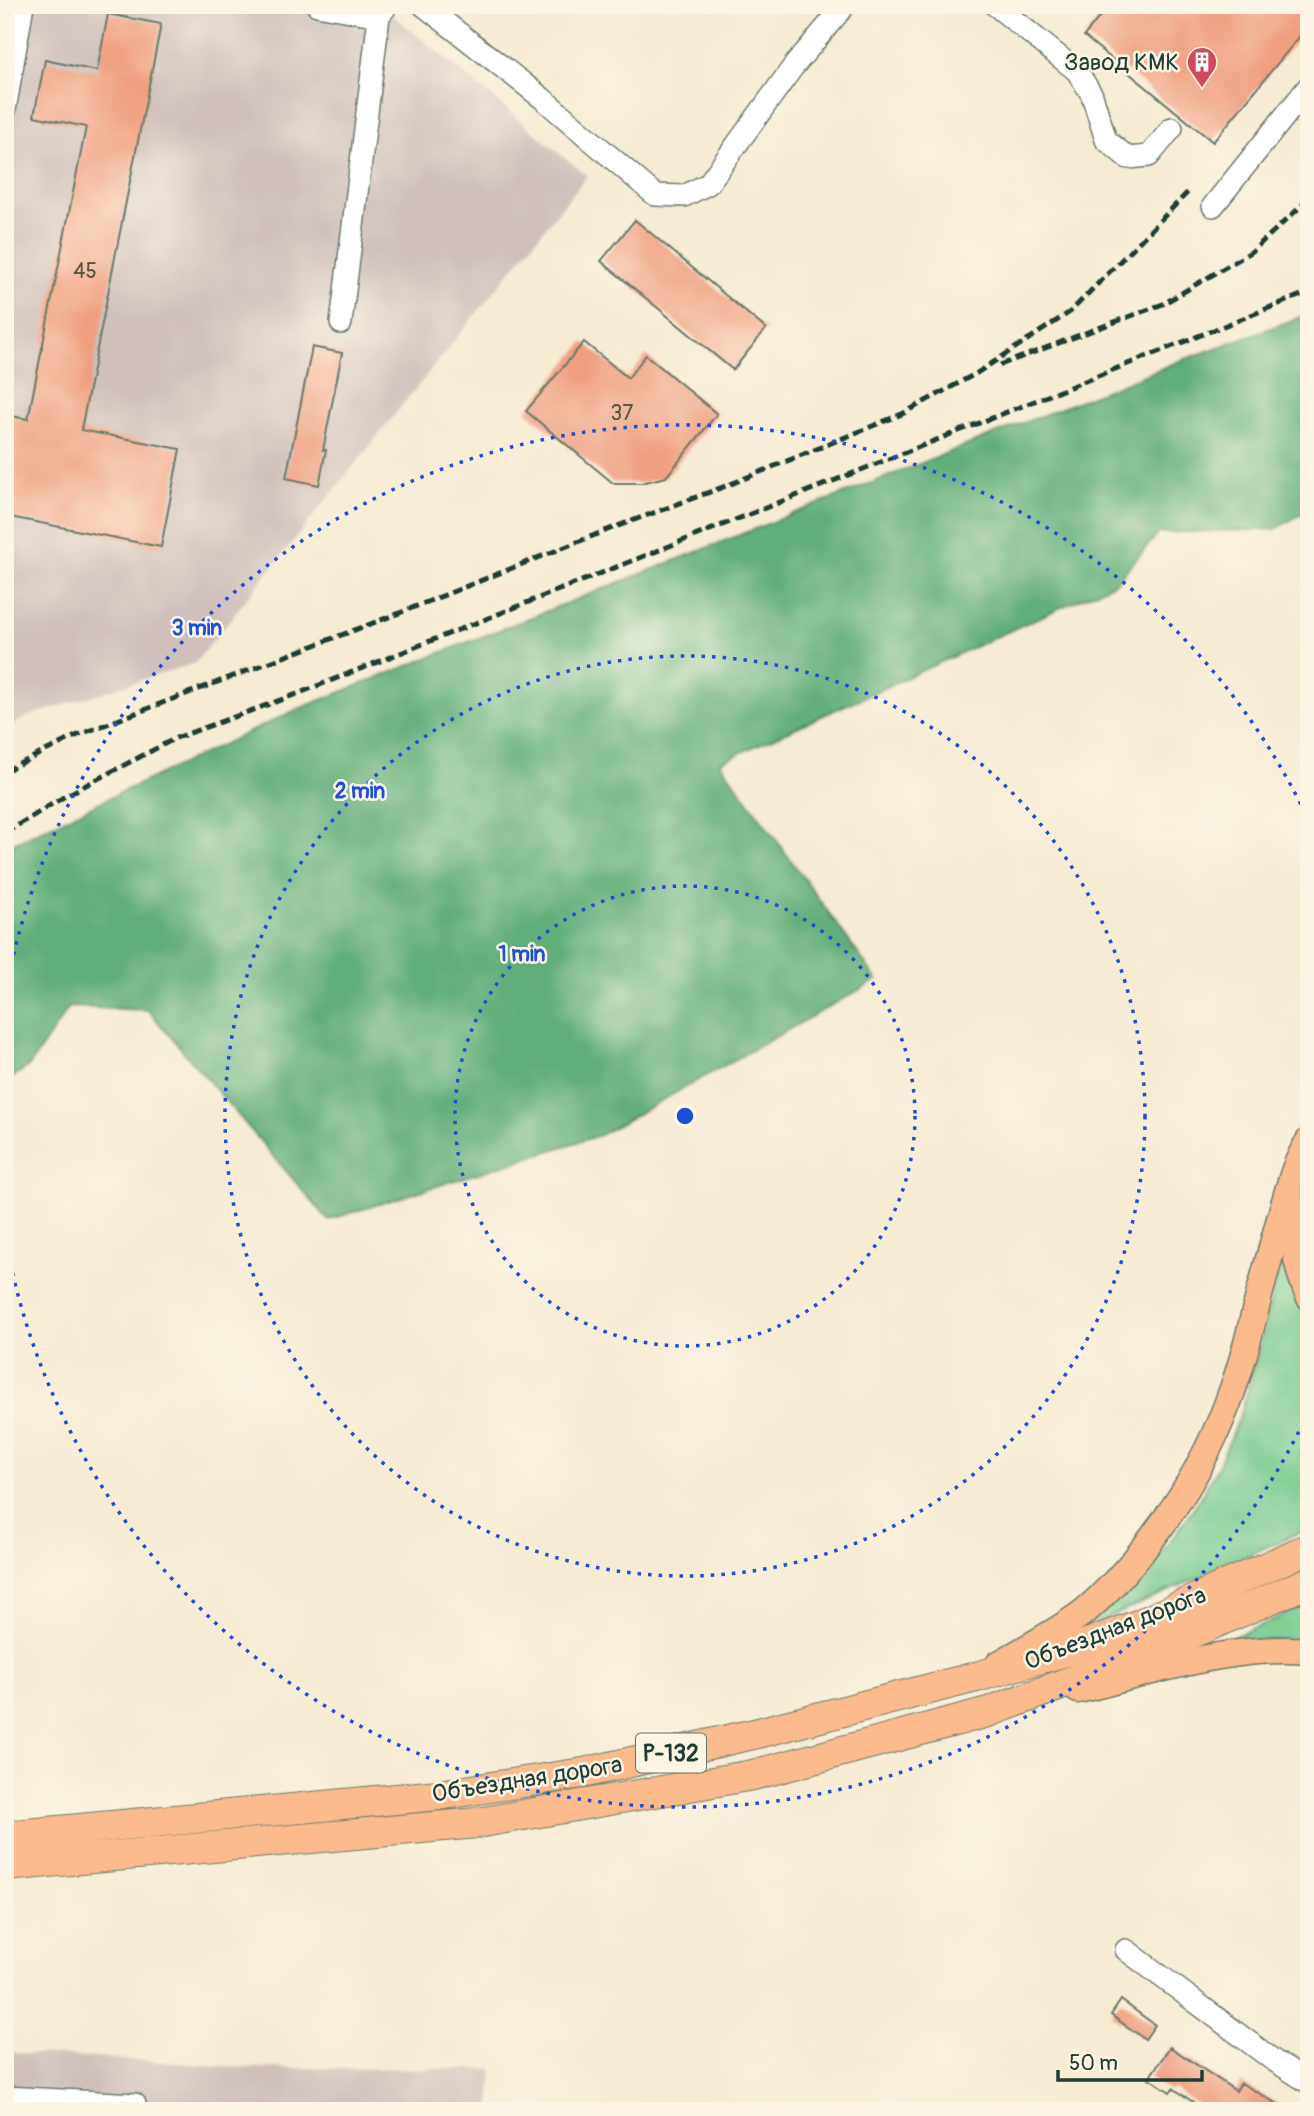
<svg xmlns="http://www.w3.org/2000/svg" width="1314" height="2116" font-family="Pangolin,sans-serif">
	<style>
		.industrial { fill: #cfc0bb }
		.green { fill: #76cb8f; stroke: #4a8462; stroke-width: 2 }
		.forest { fill: #60af7a; stroke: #407657; stroke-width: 2 }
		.building { fill: #f09f7e }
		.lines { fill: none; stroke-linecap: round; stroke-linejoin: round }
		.minor-casing { stroke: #6a7a6c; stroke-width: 24 }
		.major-casing { stroke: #6a7a6c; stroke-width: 29 }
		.highway-casing { stroke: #6a7a6c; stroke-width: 32 }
		.minor { stroke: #fff; stroke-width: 21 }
		.major { stroke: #fbbb8d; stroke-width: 26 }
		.highway { stroke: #fbbb8d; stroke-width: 30 }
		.rail { stroke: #1f3d34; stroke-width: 5; stroke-dasharray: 10 5; stroke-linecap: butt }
		.ring { fill: none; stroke: #1d4ed8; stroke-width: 3.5; stroke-dasharray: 3.5 7 }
		.labels { text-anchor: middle; stroke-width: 5; stroke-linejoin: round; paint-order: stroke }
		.number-label { font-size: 21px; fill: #535646 }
		.shield { fill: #fcf5e5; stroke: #617469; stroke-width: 2 }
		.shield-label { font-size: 23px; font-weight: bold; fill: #1f3d34 }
		.poi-label { font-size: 24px; fill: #1f3d34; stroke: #fcf5e5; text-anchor: end }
		.street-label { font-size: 24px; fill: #1f3d34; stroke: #fcf5e5 }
		.centre { fill: #1d4ed8; stroke: #fcf5e5; stroke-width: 3.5 }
		.ring-label { font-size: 21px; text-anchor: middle; font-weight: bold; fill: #1d4ed8; stroke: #fcf5e5; stroke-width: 5; stroke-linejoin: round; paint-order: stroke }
	</style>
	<rect width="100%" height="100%" fill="#fcf5e5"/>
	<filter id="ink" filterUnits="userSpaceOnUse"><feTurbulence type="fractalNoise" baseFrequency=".0143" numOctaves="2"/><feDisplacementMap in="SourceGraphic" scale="14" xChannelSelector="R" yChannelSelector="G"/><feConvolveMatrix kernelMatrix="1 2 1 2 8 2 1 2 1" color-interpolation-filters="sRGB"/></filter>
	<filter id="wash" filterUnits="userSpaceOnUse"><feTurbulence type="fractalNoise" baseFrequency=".00686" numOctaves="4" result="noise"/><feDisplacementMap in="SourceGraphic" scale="28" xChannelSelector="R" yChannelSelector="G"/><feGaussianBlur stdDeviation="1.57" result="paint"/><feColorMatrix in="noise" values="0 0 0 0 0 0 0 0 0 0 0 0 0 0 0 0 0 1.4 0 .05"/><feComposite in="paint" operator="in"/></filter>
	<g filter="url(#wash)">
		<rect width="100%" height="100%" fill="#f6ebd3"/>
		<path class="industrial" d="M5,5H381L587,176L195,663L29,716L5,729Z
			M5,2052L254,2068L493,2069L490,2111H5Z"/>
		<path class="green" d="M1281,1263L1286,1278L1309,1322V1528L1083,1629C1095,1619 1108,1609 1120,1598C1172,1548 1217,1481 1241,1412C1258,1364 1266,1312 1281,1263Z
			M1309,1604V1638L1220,1643Z"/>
		<path class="forest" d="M1309,314V509L1276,529L1159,533L1115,583L720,762L877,980L600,1135L328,1220L148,1010L69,1007L30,1065L5,1083V847L296,710L1180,361Z"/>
		<g id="blocks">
			<path class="building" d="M1109,5H1309V25L1213,142L1084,36Z
				M108,14L161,24L81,430L180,449L161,547L5,516V415L28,419L86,127L34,116L45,60L97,71Z
				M635,220L766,329L733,370L601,261Z
				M584,342L628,378L646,355L717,414L666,477L641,483H613L526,411Z
				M312,347L342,353L323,450H326L319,485L286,478Z
				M1121,2000L1155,2025L1145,2039L1111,2015Z
				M1170,2047L1236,2091L1241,2083L1290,2111H1226L1217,2106L1213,2111H1206L1173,2088L1170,2092L1149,2078Z"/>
		</g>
	</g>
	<g filter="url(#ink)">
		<use href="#blocks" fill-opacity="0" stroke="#6a7a6c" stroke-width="2"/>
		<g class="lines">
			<g class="minor-casing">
				<path id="minor" d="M317,5L379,16L386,7
					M423,5L542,98L655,195L684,196L708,184L793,67L845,5
					M995,5L1077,71L1092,95L1106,140L1128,158L1149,156L1172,128
					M5,110L23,5
					M1213,206L1309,86
					M341,323L379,16
					M1126,1950L1273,2060L1309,2083
					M5,2097L135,2104V2111"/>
			</g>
			<g class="major-casing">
				<path id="major" d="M1294,1203C1292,1236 1295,1265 1309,1296
					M999,1664C1026,1648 1055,1633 1081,1614C1100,1600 1117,1580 1133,1562C1195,1488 1230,1416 1252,1323C1261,1287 1271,1251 1281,1215C1289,1188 1294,1165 1309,1141
					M1078,1690C1153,1672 1231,1644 1309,1651"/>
			</g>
			<g class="highway-casing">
				<path id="highway" d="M5,1836L439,1795L583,1773L758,1733L980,1676L1076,1648L1140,1624L1309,1548
					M5,1866L477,1823L753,1775L988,1712L1139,1656L1309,1582"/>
			</g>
			<use href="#minor" class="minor"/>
			<use href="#major" class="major"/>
			<use href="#highway" class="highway"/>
			<path class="rail" d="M1000,365L1163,304L1251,252L1309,199
				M5,771L78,735L402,612L610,529L726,486L902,414L977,373L1070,312L1191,189
				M5,833L65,796L176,738L297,694L1309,292"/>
		</g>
	</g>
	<g class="ring">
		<circle cx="685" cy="1116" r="230"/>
		<circle cx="685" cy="1116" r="460"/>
		<path d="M1308 1413A690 690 0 0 1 5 1236M5 996A690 690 0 0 1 1308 819"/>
	</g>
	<defs>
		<g id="building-pin" transform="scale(1.575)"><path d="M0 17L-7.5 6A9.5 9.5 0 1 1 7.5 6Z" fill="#d1495b" stroke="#fcf5e5"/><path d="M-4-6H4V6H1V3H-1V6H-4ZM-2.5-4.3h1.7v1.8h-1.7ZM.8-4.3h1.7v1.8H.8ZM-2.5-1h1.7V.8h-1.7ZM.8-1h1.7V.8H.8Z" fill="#fff"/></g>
	</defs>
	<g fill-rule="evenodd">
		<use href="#building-pin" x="1202" y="62"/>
	</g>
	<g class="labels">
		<g class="number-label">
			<text x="85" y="278">45</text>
			<text x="622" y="420">37</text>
		</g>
		<rect class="shield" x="636" y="1733.5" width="70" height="39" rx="5"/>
		<g class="shield-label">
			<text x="671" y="1761">Р-132</text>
		</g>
		<g class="poi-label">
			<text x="1179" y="70">Завод КМК</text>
		</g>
		<g class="street-label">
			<text transform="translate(1115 1628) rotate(-21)" y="8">Объездная дорога</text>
			<text transform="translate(527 1779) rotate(-9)" y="8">Объездная дорога</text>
		</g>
	</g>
	<circle cx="685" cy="1116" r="10" class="centre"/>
	<g class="ring-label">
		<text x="197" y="635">3 min</text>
		<text x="360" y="798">2 min</text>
		<text x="522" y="961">1 min</text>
	</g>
	<rect width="1314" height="2116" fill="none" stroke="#fcf5e5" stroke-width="28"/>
	<path d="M1058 2070v10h144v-10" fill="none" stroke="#1f3d34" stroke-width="3.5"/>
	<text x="1069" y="2070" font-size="21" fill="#1f3d34" stroke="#fcf5e5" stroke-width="5" paint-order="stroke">50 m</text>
</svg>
